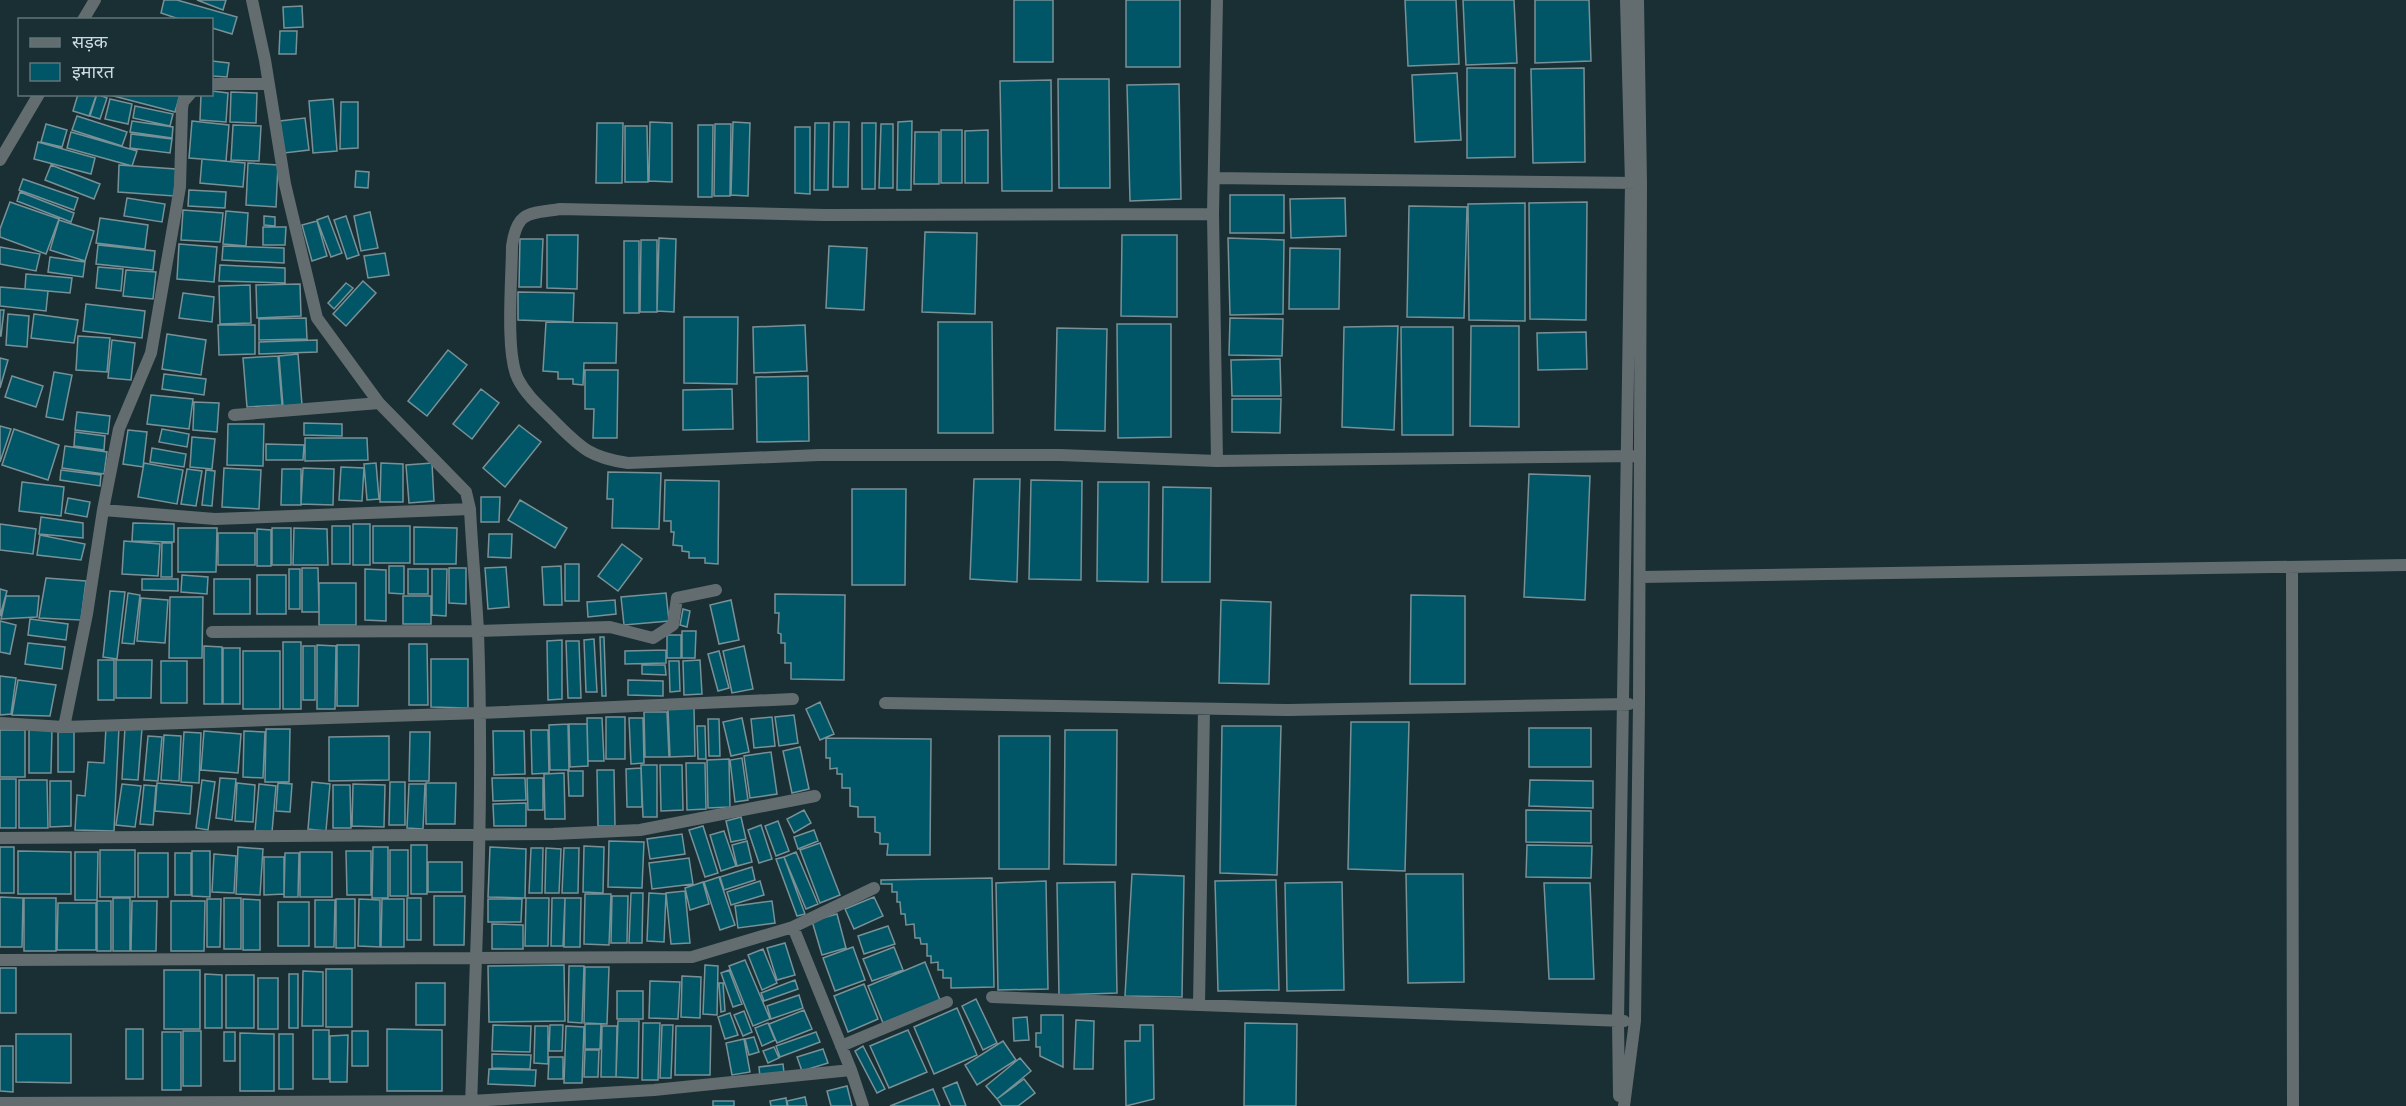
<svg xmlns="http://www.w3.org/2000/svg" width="2406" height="1106" font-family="'Libre Baskerville','Noto Sans Devanagari',serif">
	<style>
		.building { fill: #005666; stroke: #789197; stroke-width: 1.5 }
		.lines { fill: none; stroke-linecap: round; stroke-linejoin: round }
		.minor { stroke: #636d70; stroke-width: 12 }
	</style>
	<rect width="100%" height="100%" fill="#192f34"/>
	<path class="building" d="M164,0H177L237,17L232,34L212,28V20H182L161,13Z
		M197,0H226L223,10Z
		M1014,0H1053V62H1014Z
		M1126,0H1180V67H1126Z
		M1405,0H1456L1459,64L1408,66Z
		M1463,0H1514L1517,63L1466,65Z
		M1535,0H1589L1591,61L1535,63Z
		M302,6L303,27L284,28L283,7Z
		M280,31H297L296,54H279Z
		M212,61L229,63L227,77L212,76Z
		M1467,68H1515V157L1467,158Z
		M1584,68L1585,162L1533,163L1531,69Z
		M1457,73L1461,140L1415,142L1412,75Z
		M1058,79H1109L1110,188H1059Z
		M1051,80L1052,191H1002L1000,81Z
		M1179,84L1181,199L1130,201L1127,85Z
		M212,91L228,93L226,122L200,120L201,94H212Z
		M231,92L257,93L256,123L230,122Z
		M78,94L96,96L89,116L73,111Z
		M97,94L107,98L100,119L90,116Z
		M106,94L180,95L175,112Z
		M110,99L132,104L128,124L105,119Z
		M333,99L337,151L313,153L309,101Z
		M341,102H358V148L340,149Z
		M135,106L173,114L170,126L133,118Z
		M77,116L127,132L122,146L72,130Z
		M305,118L309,150L284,153L280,121Z
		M132,121L173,127L172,138L130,132Z
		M192,121L229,125L226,161L189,158Z
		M912,121L911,190H897L898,122Z
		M650,122L672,123V182L649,181Z
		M733,122L750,123L748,196L731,195Z
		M834,122H849L848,187H833Z
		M597,123H623L622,183H596Z
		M815,123H829L828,190H814Z
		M862,123H876L875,189H862Z
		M46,124L67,130L62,147L41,142Z
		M715,124H731L730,196H714Z
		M881,124H893V188H879Z
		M233,125L261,126L259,161L231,160Z
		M698,125H713L712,197H698Z
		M625,126H647L648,182H625Z
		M795,127H810V194L795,193Z
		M941,130H962V183H941Z
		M988,130V183H965V131Z
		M71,132L137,151L132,166L67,148Z
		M915,132H939V184H914Z
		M131,134L172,139L170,153L130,148Z
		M38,142L95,158L91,174L34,159Z
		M202,159L245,163L243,187L200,183Z
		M248,163L278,165L276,207L246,205Z
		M51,165L100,184L94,199L45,180Z
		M119,165L176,169L174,196L118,192Z
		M356,171L369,172L368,188L355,187Z
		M23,179L78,198L74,210L19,190Z
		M189,190L226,192L225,208L188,206Z
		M20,192L74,213L71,222L17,201Z
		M1230,195H1284V233H1230Z
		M127,198L165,204L162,222L124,216Z
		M1345,198L1346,236L1291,238L1290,199Z
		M10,202L59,219L46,254L0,237V229Z
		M1587,202L1586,320L1530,319L1529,203Z
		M1525,203V321L1469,320L1468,204Z
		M1409,206L1467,207L1464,318L1407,317Z
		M183,210L223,213L220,242L181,240Z
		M226,211L248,213L246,246L223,244Z
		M370,212L378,248L361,251L354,216Z
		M264,216L275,217V226L264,225Z
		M328,216L342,253L331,257L317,220Z
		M346,216L359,255L347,259L334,220Z
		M100,218L148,225L145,249L96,243Z
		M59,220L94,231L85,261L50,250Z
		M317,221L327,256L312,261L302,225Z
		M263,227H286L285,245H263Z
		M925,232L977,233L975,314L922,312Z
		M547,235H578L577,289L547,288Z
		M1122,235H1177V317L1121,316Z
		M659,238L676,239L674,312L657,311Z
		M1228,238L1284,240L1283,314L1230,315Z
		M520,239H543L541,287H519Z
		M641,240H657V312H640Z
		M624,241H639V313H624Z
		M179,244L217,247L214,282L177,279Z
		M98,245L155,251L153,270L96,264Z
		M223,246L284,248V263L222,260Z
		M829,246L867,248L864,310L826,308Z
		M0,247L40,254L36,271L0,264Z
		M1290,248L1340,249L1339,309H1289Z
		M385,253L389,275L368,278L364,256Z
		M50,257L85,262L83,277L48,272Z
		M220,265L285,268V283L219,281Z
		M98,267L123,269L121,291L96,288Z
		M126,270L156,272L153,299L123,296Z
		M26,274L72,278L70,293L25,289Z
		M363,281L376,293L346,326L333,314Z
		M346,283L353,288L334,309L328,303Z
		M300,284L301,316L257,318L256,285Z
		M250,285L251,323L220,324L219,286Z
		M0,287L48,291L46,311L0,306Z
		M518,292L574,293L573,322L518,320Z
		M183,293L214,297L212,322L179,318Z
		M86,304L145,311L142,338L83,331Z
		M0,310H4L1,336H0Z
		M8,314L29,316L27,347L6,345Z
		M34,314L78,320L74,343L31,338Z
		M684,317H738L737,384L684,383Z
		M306,318L307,339L259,340V319Z
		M1230,318L1283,319L1282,356L1229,355Z
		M546,322L617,323L616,363H584L583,385L573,384V379H558V372L543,371Z
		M938,322H992L993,433H938Z
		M1117,324H1171V437L1118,438Z
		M218,325H255V354L219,355Z
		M805,325L807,371L754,373L753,327Z
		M1398,326L1394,430L1342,427L1344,327Z
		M1471,326H1519V427L1470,426Z
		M1401,327H1453V435H1402Z
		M1057,328L1107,329L1105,431L1055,430Z
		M1586,332L1587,369L1538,370L1537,333Z
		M167,334L206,340L201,375L162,369Z
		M78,336L110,338L107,372L76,370Z
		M112,340L135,343L131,380L108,378Z
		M317,340V352L259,354V342Z
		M448,350L467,365L427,416L408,401Z
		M298,354L302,405L283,406L279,356Z
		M278,356L282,405L247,407L243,358Z
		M0,358L8,360L0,388Z
		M1280,359L1281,396H1232L1231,360Z
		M585,370H618L617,438H593L594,409H585Z
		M54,372L72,375L63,420L46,417Z
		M164,374L206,379L204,395L162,389Z
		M12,376L43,386L36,407L5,397Z
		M808,376L809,441L757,442L756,377Z
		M481,389L499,403L472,439L453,424Z
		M732,389L733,429L683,430V390Z
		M151,395L193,399L189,429L147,424Z
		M1232,399H1281L1280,433L1232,432Z
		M194,402L219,403L217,432L193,430Z
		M77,412L110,416L108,434L75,430Z
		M304,423L342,424V436L304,435Z
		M228,424H264L263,466L227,465Z
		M519,425L541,442L505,487L483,468Z
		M0,426L11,429L0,462Z
		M14,429L59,445L48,480L2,465Z
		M162,429L189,434L187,447L159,442Z
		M128,430L147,432L143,467L123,464Z
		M75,432L105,436L104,450L74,446Z
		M192,437L215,439L212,469L190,467Z
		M305,438H367L368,460L305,461Z
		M266,444L304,445L303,460H266Z
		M65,446L107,452L104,474L62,468Z
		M152,448L186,454L184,467L150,462Z
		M144,463L183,470L177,504L138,497Z
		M376,463L379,499L367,500L364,464Z
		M381,463L403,464V502H380Z
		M432,463L434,501L409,503L406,465Z
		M341,467L364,468L362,501L339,500Z
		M224,468L261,470L259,509L222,507Z
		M303,468L334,469L333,505L301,504Z
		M187,469L202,471L196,506L181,504Z
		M282,469H301V505H281Z
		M61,470L101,475L100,486L60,480Z
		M206,470L215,471L212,506L202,505Z
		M608,472L661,473L659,529L612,528L613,499H607Z
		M1529,474L1590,476L1585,600L1524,597Z
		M974,479H1020L1017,582L970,579Z
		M665,480L719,481L718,564L705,563V558H689V552L682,551V546L673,545L674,532H671V521H664Z
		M1031,480L1082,481L1081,580L1029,579Z
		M22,482L64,487L61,516L19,511Z
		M1098,482H1149L1148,582L1097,581Z
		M1163,487L1211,488L1210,582H1162Z
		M852,489H906L905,585H852Z
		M481,497H500L499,522H481Z
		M68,498L90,502L87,517L65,513Z
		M520,500L567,528L555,548L508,520Z
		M41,517L83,523V538L39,534Z
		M133,523L174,524V542L132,541Z
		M0,524L36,529L33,554L0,550Z
		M353,524H370V565H353Z
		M332,526H350V564H332Z
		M373,526H410V563H373Z
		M414,527L457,528L456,564H414Z
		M178,528H217L216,572H178Z
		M272,528H291V565H272Z
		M294,528L327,529L328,565H293Z
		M257,529L271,530V566H257Z
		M218,533H255V565H218Z
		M489,534H512L511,558L488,557Z
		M40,535L85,544L81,560L37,555Z
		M124,541L160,544L158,576L122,574Z
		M162,543H172V577H161Z
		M622,544L642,559L618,591L598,576Z
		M565,564H579V601H565Z
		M389,566H404V594L389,593Z
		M561,566L562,605H544L542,567Z
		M506,567L509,607L488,609L485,568Z
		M302,568H318L319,612H302Z
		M449,568H466V604L449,603Z
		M289,569H300V609H289Z
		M365,569L386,570V621L365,620Z
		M408,569H428V594H408Z
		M432,569H447L446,616L432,615Z
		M182,575L208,577L207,594L181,592Z
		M257,575H286V614H257Z
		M46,578L86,581L81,620L39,618Z
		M142,579H178V591L142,590Z
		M214,579H250V614H214Z
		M319,583H356V625H319Z
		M0,589L7,591L0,616Z
		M110,591L125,592L117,659L103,657Z
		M128,593L140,595L134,644L122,643Z
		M666,593L669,621L624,625L621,597Z
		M775,594L845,595L844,680L791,679V663H785V643H781V634L778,633L779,613H775Z
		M1411,595L1465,596V684H1410Z
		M6,596H39L37,617L1,619Z
		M403,596H431V624H403Z
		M170,597H203L202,658H169Z
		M141,598L168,600L165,643L137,641Z
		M615,600L616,614L588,617L587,602Z
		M731,600L739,640L719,644L710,605Z
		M1221,600L1271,602L1269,684L1219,683Z
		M683,609L690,611L687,627L680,625Z
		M30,619L68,624L66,640L28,635Z
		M0,621L16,625L10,654L0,652Z
		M682,631H696L695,658H682Z
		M667,635H681V658H667Z
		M600,637H604L606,696H602Z
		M594,639L597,692H586L584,640Z
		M562,640V699L548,700L547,641Z
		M566,641H579L581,698H568Z
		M283,642H301V709H283Z
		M28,643L65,647L62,669L25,664Z
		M409,644H427L428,705H409Z
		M317,645L336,646L335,709H317Z
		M337,645H359L358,706H337Z
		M204,646L222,647V704H204Z
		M303,646H315V700H303Z
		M744,646L753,689L732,693L723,651Z
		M223,648H240V704H223Z
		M666,650V663L625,664V651Z
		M243,651H280V709H243Z
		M719,651L729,688L718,691L708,654Z
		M431,659H468V708L431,707Z
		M98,660H114V700H98Z
		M116,660H152L151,698H116Z
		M700,660L702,694L684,695L683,661Z
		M161,661H187V703H161Z
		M669,661H679L680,691L670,692Z
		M642,665H665L666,675L642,674Z
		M0,676L16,678L11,714L0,715Z
		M18,680L56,685L50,716L12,715Z
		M628,680L663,681V696L628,695Z
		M820,702L834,734L820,740L806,709Z
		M694,708L695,756L670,757L668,709Z
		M644,712H667L669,757H645Z
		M794,715L798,743L779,746L775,717Z
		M606,717H625V759H606Z
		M772,717L775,746L754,748L751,719Z
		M587,718H602L604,761H588Z
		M629,718H643L644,763L631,764Z
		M742,718L749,752L731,756L723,722Z
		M708,719H719L720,756H709Z
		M1351,722H1409L1405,871L1348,869Z
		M568,724L569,770H550L549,725Z
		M569,724H587L588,766L570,767Z
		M697,726H705L706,759H698Z
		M1222,726H1281L1277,875L1220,873Z
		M106,727H119L114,831L75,830L77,795L85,796L88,762L104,763Z
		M125,727L142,728L138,780L122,779Z
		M1529,728H1591V767H1529Z
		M29,729H52L51,773H29Z
		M266,729H290L289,782H265Z
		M0,730H25V777H0Z
		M531,730H548L549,773L532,774Z
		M1065,730H1117L1116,865L1064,864Z
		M204,731L241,734L238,773L201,770Z
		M244,731L265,732L263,778L243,777Z
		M493,731H524L525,774L494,775Z
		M58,732H74V772H58Z
		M184,732L201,733L199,783L181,782Z
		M410,732H430L429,781H409Z
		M164,735L181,736L179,781L161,780Z
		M148,736L162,737L158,781L144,780Z
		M389,736V780L329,781V737Z
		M999,736H1050L1049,869H999Z
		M826,738L931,739L930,855H887L888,844H880V833L875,832V817H858V807L850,806V788H842V774H837V768L830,769V758H826Z
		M800,747L809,789L792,793L783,751Z
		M771,752L777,794L750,798L744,756Z
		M742,758L748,800L735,802L730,760Z
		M729,759L730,807L708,808L707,760Z
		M686,763H705L706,809L687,810Z
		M641,765H657V817H643Z
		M660,765H682L683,810L661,811Z
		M641,768L642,807H627L626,769Z
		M597,770H614L615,826H598Z
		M568,771H583V796H569Z
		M564,773L565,819H545L544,774Z
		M220,778L236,779L232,820L216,818Z
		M492,778H525L526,800L493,801Z
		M527,778H543V810H528Z
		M0,779H16V828H0Z
		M19,780H47L48,828H19Z
		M202,780L215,782L208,830L196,828Z
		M1530,780L1593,781V808L1529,806Z
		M50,781H71V826L50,827Z
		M312,782L330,784L326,831L308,829Z
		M390,782H405V825H389Z
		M157,783L192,786L190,814L155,811Z
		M237,783L255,785L253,822L235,821Z
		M278,783L292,784L290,812L276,811Z
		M426,783H456L455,824H426Z
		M122,784L141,786L135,827L116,825Z
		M259,784L276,786L272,832L255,831Z
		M353,784L385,785L384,827L352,826Z
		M409,784H425L423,829L407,828Z
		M144,785L156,786L153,825L140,824Z
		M333,785H350L351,828H333Z
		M526,803V826H494L493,804Z
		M804,810L811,823L794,833L787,819Z
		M1526,810L1591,811V843L1526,842Z
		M741,817L746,839L731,842L726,821Z
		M778,821L789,851L776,856L765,826Z
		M761,825L772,859L759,863L748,830Z
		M703,826L718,873L705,877L689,830Z
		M814,830L818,841L798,849L794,837Z
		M724,831L736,866L721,871L710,835Z
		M682,834L685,854L650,859L647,839Z
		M609,841L644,842L642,888L608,887Z
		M747,841L752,862L737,866L732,845Z
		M820,843L840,895L820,903L800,850Z
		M411,845H427V894H411Z
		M1527,845L1592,846L1591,878L1526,877Z
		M584,846L604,847L603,893L583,892Z
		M0,847H14V893H0Z
		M238,847L263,849L260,895L236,894Z
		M373,847H388V898H372Z
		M490,847L526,849L525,898L488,897Z
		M531,848H543L542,893H529Z
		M546,848L561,849L559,893H545Z
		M564,848H579L578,893H562Z
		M100,850H135V897H100Z
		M390,850H408V896H390Z
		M18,851L71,852V894H18Z
		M192,851H210V897L192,896Z
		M346,851H371V895H347Z
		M75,852H98L97,900H75Z
		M300,852H332V897H300Z
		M796,852L818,904L806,909L784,857Z
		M138,853H168V897H138Z
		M175,853H191V895H175Z
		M285,853H299L298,897H284Z
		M214,854L236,856L234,893L212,892Z
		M264,857H284V894L264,895Z
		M784,857L805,914L797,916L776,859Z
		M689,858L693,884L652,889L649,863Z
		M428,862H462V892H428Z
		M752,867L755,880L724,890L720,877Z
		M1132,874L1184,876L1182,997L1125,996Z
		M1406,874H1463L1464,982L1408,983Z
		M719,877L735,925L720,930L704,882Z
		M992,878L994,987L951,988V978H943V970H938V962L931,963V956H927V944H921L920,938H915L914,924L906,925L905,914H901L900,902H897V892H892V884H881V880Z
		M1276,880L1279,990L1218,991L1215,881Z
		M760,881L764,895L731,905L727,892Z
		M1046,881L1048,989L998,990L996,883Z
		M703,882L709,904L690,910L685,888Z
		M1115,882L1117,993L1059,995L1057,883Z
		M1342,882L1344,990L1287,991L1285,883Z
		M1544,883H1590L1594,979H1549Z
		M685,891L690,943L671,944L666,893Z
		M631,893H643L642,943H629Z
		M649,893L666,894L664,942L647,941Z
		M585,894H611L609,945L584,944Z
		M434,896H465L464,945H434Z
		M612,896H628L627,943H611Z
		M0,897L23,898L22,947H0Z
		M874,897L883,916L854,929L845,909Z
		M24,898H56V951H24Z
		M113,898H130V951H113Z
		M224,898H241V949H224Z
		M407,898H421V940H407Z
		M526,898H549L548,946H525Z
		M552,898H565L563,946H551Z
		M565,898H581L580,947H564Z
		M207,899H221L220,947H207Z
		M243,899L260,900V950H243Z
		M336,899H355V948H336Z
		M359,899L380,900V947L358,946Z
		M382,899H404V947H381Z
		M488,899H522L521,922H488Z
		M315,900H335L334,947H315Z
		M97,901H111V951H97Z
		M132,901H157L156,951H131Z
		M171,901H205L204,951H171Z
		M772,901L775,923L738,928L735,906Z
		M278,902H309V946H278Z
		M58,903H96V950H57Z
		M837,914L846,948L822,955L812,921Z
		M492,924L523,925V949H492Z
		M888,926L895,944L864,954L858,936Z
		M785,943L795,975L777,980L767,948Z
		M853,947L865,980L835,991L823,958Z
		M894,947L903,970L872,981L863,959Z
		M763,949L777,983L762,990L748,955Z
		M745,960L770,1019L753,1026L729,966Z
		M925,962L940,1000L883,1023L868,986Z
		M564,965L565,1021L489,1022L488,966Z
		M705,965L718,966L717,1015L703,1014Z
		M569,966H584L582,1023L568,1022Z
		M585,967H609L607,1024L584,1023Z
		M0,968H16V1013H0Z
		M326,969H352V1027H326Z
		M164,970H200V1029H164Z
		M729,970L742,1004L733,1007L721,973Z
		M303,971L323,972V1026H302Z
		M205,974L222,975V1028H205Z
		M289,974H298V1028H289Z
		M226,975H254V1028H226Z
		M682,976L701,977L700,1018L681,1017Z
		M258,978H278V1029H258Z
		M795,980L798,989L764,1001L761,993Z
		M650,981L680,982L678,1019L649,1018Z
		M416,983H445V1025H416Z
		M719,983H723L725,1011L721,1012Z
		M864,984L878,1019L848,1032L834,996Z
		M617,991H643V1019H617Z
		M799,995L803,1008L771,1019L767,1006Z
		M976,999L997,1043L983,1050L962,1006Z
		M957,1008L977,1055L934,1074L914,1027Z
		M804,1010L812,1029L777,1043L769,1024Z
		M744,1011L752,1032L743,1036L734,1015Z
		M730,1013L738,1035L725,1039L718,1017Z
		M1041,1015H1063V1067L1040,1056V1047H1036V1033H1041Z
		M1027,1017L1029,1040L1014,1041L1013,1018Z
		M1076,1020L1094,1021L1093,1069H1074Z
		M618,1021H639L638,1078L616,1077Z
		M643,1023H660L658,1080H642Z
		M768,1023L775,1040L762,1046L755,1028Z
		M1245,1023L1297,1024L1296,1106H1244Z
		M585,1024H601L600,1049H585Z
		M493,1025L531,1026L530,1052L492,1051Z
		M550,1025H563L562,1051H549Z
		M662,1025H673L671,1078H660Z
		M1140,1025H1153L1154,1099L1126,1106L1125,1041H1140Z
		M535,1026H548V1064L534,1063Z
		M566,1026L584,1027L582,1083H564Z
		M602,1026H617L616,1077H601Z
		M676,1026H711L710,1075H675Z
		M126,1029H143V1079H126Z
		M387,1029L442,1030V1091H387Z
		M313,1030H329V1079H313Z
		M908,1030L927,1072L889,1088L870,1046Z
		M183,1031H201V1086H183Z
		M352,1031H368V1066H352Z
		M162,1032H181V1090H162Z
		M224,1032H235V1061H224Z
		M816,1032L820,1042L780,1057L776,1046Z
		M240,1033L274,1034V1091H240Z
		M16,1034H71V1083L16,1082Z
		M279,1034H293V1089H279Z
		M348,1035L347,1082H330V1036Z
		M754,1037L759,1052L749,1055L745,1039Z
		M744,1039L750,1072L732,1075L726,1043Z
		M1003,1041L1016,1060L977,1085L965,1065Z
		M0,1046H13V1092L0,1091Z
		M863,1046L885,1089L877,1093L855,1051Z
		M774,1047L779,1058L768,1063L763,1051Z
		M823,1049L828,1063L802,1071L797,1057Z
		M585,1050H599L598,1077H584Z
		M492,1054L531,1055L530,1069L492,1068Z
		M549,1057H563V1079H548Z
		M1020,1058L1031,1071L997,1099L986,1086Z
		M783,1064L784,1073L760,1077L759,1067Z
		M489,1069L536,1070L535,1086L488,1084Z
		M1024,1079L1035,1093L1018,1106H1002L997,1099Z
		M957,1082L966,1106H951L943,1088Z
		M847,1086L852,1106H831L827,1091Z
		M933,1089L940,1106H890Z
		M805,1097L807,1106H788L787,1101Z
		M786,1098L787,1106H771L770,1101Z
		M713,1101H734V1106H713Z"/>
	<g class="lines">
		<path class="minor" d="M252,0L265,60L285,184L317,318L379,403L466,492L470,509C472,550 476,591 478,632C482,741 480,850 476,958L692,957L793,927L851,1070L863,1106
			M1217,0L1213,214L825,215L560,209C528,214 517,211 512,246C512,277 505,354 518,379C527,397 544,410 557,424C582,449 592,458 628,463L819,455H1060L1217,461L1640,456
			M83,20L95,0
			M212,84H269
			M0,160L39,94
			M1214,178L1638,183
			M1213,214L1217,461
			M234,415L379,403
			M103,510L119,429L151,353L180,187L182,109L183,102L190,94
			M2292,567L2293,1106
			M1640,577L2406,565
			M212,632L478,631L610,627L653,638L673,625L677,598L716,590
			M885,703L1288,710L1629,704
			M0,723L64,727L480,713L793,699
			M64,727L87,614L103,510L215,519L470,509
			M0,838L553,834L640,830L815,796
			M793,927L874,888
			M0,960L476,958L471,1106
			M992,997L1624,1021
			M1199,1005L1204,709
			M841,1046L947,1002
			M1619,1096L1618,1021L1631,183L1626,0
			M0,1103L471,1101L654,1090L851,1070
			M1624,1106L1635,1021L1639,704L1641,183L1638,0"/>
	</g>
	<rect x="18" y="18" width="195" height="78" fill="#192f34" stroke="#617478" stroke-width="1.5"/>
	<rect x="30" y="38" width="30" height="9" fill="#636d70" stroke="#617478" stroke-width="1.5"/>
	<text x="72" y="48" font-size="18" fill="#cedbdf">सड़क</text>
	<rect x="30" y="63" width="30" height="18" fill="#005666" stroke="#617478" stroke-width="1.5"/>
	<text x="72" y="78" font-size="18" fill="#cedbdf">इमारत</text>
</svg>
